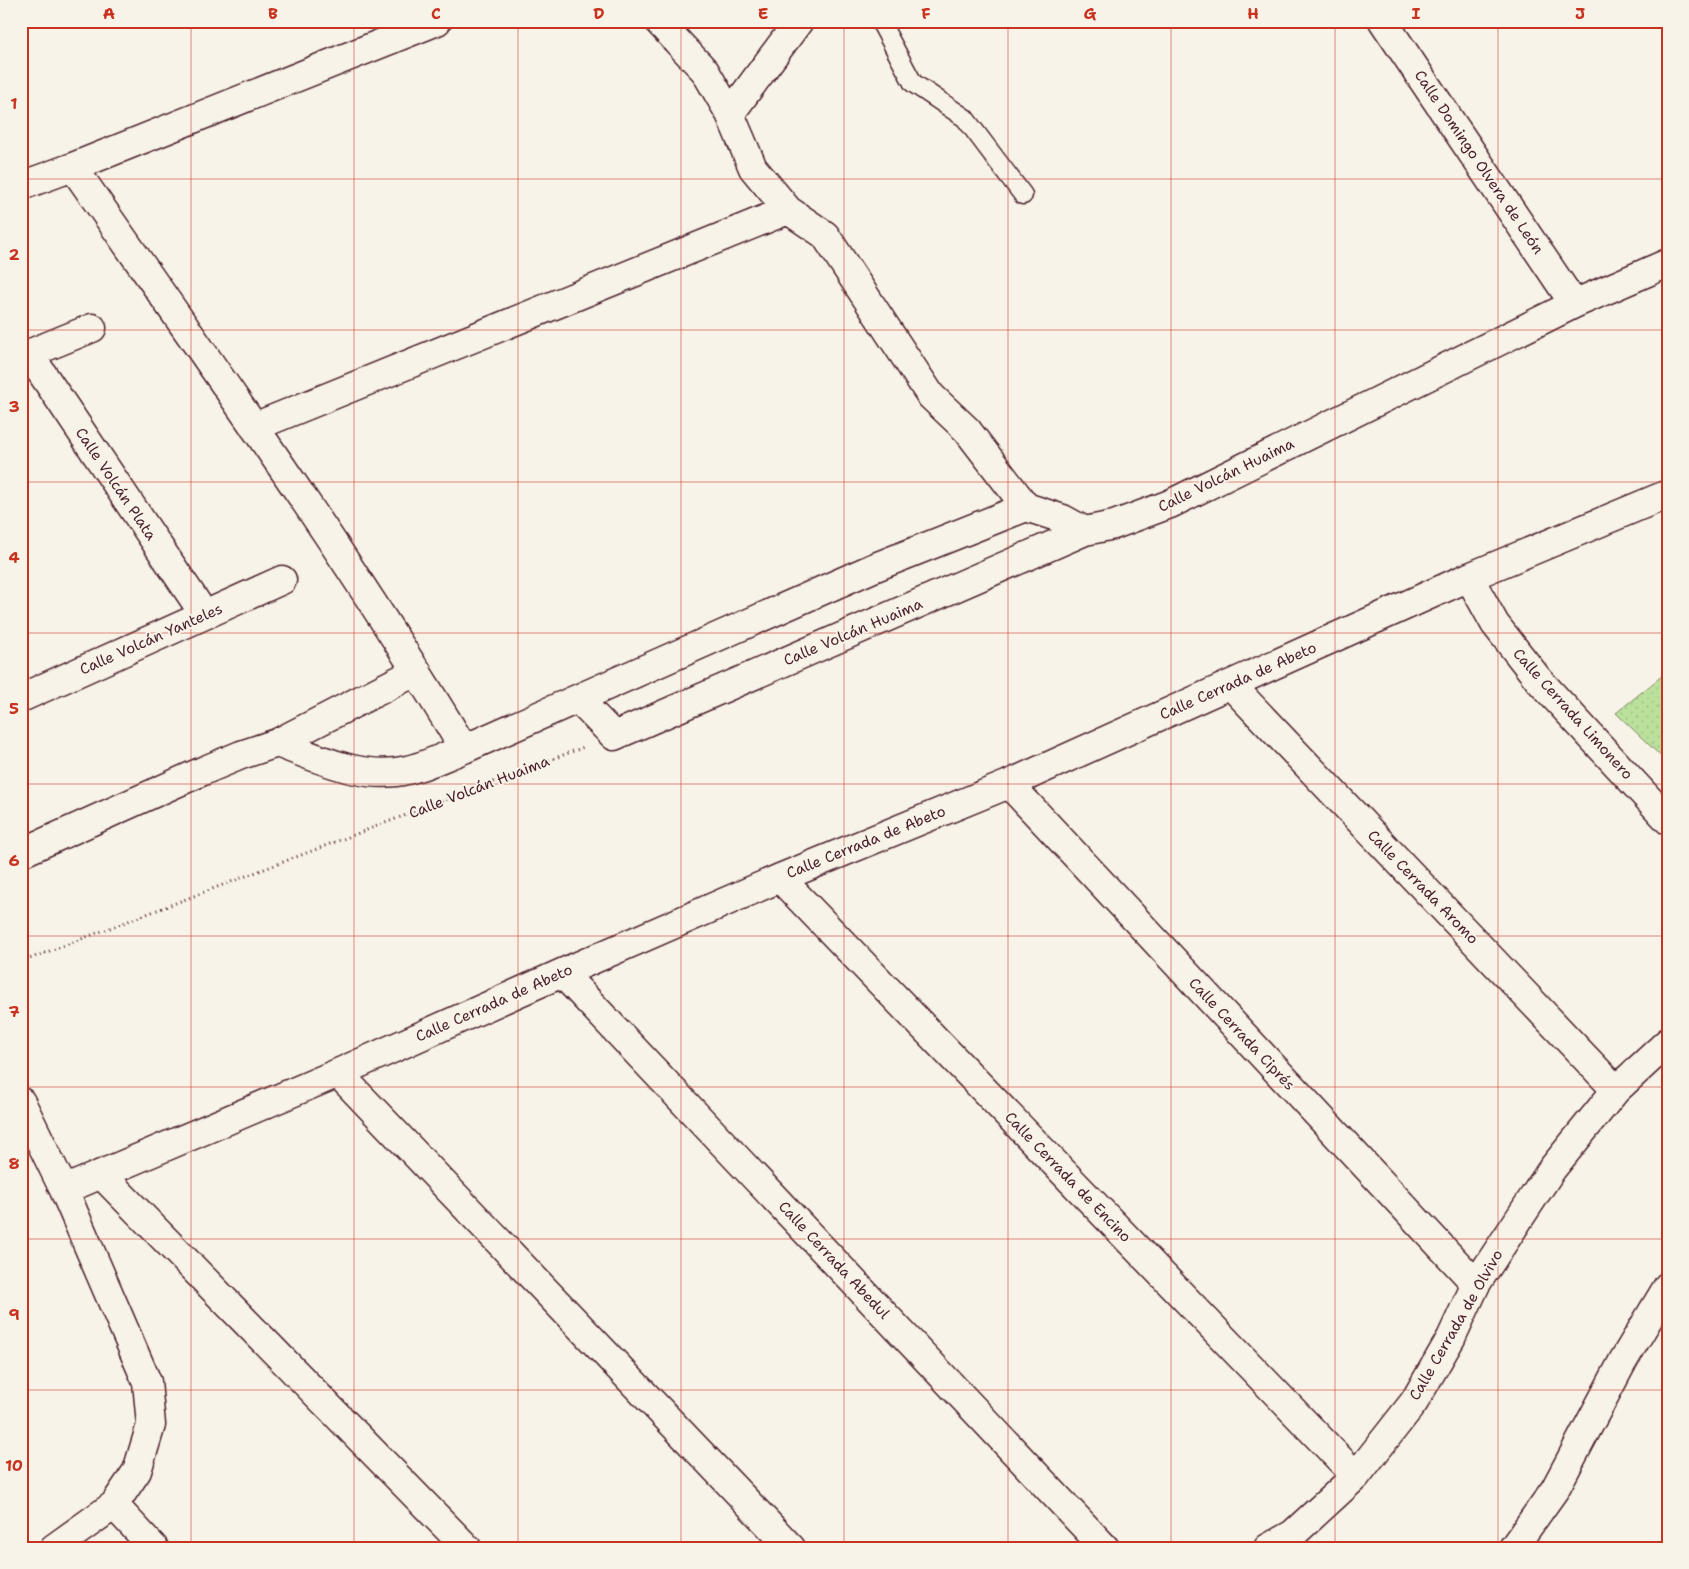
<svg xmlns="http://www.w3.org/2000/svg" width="1689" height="1569" font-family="'Shantell Sans',sans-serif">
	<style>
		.park { fill: url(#park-dots); stroke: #828064 }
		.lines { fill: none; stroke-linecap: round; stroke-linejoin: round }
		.lane-casing { stroke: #4a1f2b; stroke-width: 21 }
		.street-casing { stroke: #4a1f2b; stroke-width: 31 }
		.path { stroke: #4a1f2b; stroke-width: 3; stroke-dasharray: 1 4; stroke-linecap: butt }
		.lane { stroke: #f7f3e8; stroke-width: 18 }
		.street { stroke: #f7f3e8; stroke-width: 28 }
		.grid { fill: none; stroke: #c8321e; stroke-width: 1; stroke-opacity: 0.55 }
		.labels { text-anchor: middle; stroke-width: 4; stroke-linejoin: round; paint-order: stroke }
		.street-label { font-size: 15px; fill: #4a1f2b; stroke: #f7f3e8 }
		.neatline { fill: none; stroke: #c8321e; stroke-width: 2 }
		.grid-label { font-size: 16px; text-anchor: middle; font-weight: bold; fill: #c8321e }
	</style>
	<defs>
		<pattern id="park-dots" width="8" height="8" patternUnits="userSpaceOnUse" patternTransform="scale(1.25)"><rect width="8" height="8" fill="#bae19c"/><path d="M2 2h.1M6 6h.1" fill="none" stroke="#a1c187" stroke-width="1.8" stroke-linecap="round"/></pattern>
	</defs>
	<rect width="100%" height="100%" fill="#f7f3e8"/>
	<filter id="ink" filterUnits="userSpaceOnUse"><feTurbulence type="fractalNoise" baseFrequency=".02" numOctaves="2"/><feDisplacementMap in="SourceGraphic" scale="10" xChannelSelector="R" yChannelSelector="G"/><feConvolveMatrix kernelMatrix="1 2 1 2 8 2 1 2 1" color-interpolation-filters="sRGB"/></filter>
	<g filter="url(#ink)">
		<path class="park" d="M1668,671V763L1616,713Z"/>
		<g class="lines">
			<g class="lane-casing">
				<path id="lane" d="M880,21L913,83L965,118L1023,195"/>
			</g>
			<g class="street-casing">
				<path id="street" d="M658,21L705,71L730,114L753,168L788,210L825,235L931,396L967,430L1026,507L1063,519L1085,531
					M1383,21L1574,304
					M730,114L799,21
					M73,167C206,358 344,549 464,749
					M21,186L73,167L437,21
					M29,354L204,614
					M21,357L92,328
					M254,427L788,210
					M1469,577L1495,624L1538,679L1668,820
					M1231,685L1616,1090
					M21,698L282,580
					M578,699L614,736L1085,531L1114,525L1170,504L1574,304L1668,263
					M277,743C318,758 363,781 407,770C426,766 445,756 464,749L873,568L1026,507
					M1009,784L1476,1284
					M21,853L205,770L241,755L277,743L417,671
					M780,878L1356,1476
					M562,973L1105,1548
					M338,1073L791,1548
					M21,1102L64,1190L147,1382L151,1425L137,1471L114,1505L54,1548
					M101,1174L467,1548
					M64,1190L338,1073L562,973L780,878L1009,784L1469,577L1668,494
					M114,1505L154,1548
					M1268,1548L1293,1534L1356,1476L1414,1402L1451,1338L1476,1284L1552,1169L1616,1090L1668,1042
					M1513,1548L1555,1489L1623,1361L1668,1286"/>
			</g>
			<path class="path" d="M21,962L584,747"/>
			<use href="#lane" class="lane"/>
			<use href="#street" class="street"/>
		</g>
	</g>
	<path class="grid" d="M191,21V1548M354,21V1548M518,21V1548M681,21V1548M844,21V1548M1008,21V1548M1171,21V1548M1335,21V1548M1498,21V1548M21,179H1668M21,330H1668M21,482H1668M21,633H1668M21,784H1668M21,936H1668M21,1087H1668M21,1239H1668M21,1390H1668"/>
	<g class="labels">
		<g class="street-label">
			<text transform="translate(1479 162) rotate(56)" y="5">Calle Domingo Olvera de León</text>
			<text transform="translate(1226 475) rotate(-26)" y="5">Calle Volcán Huaima</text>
			<text transform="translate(116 484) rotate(56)" y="5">Calle Volcán Plata</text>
			<text transform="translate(853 632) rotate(-23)" y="5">Calle Volcán Huaima</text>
			<text transform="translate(151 639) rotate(-24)" y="5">Calle Volcán Yanteles</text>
			<text transform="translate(1238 681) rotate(-24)" y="5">Calle Cerrada de Abeto</text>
			<text transform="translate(1573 714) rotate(48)" y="5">Calle Cerrada Limonero</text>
			<text transform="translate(479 787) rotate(-21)" y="5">Calle Volcán Huaima</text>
			<text transform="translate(866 842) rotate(-22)" y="5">Calle Cerrada de Abeto</text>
			<text transform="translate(1423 887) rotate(46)" y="5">Calle Cerrada Aromo</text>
			<text transform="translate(494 1003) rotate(-24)" y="5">Calle Cerrada de Abeto</text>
			<text transform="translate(1242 1034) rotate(47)" y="5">Calle Cerrada Ciprés</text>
			<text transform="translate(1068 1177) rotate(46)" y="5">Calle Cerrada de Encino</text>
			<text transform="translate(834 1260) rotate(47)" y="5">Calle Cerrada Abedul</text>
			<text transform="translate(1456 1325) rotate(-60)" y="5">Calle Cerrada de Olvivo</text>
		</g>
	</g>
	<rect width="1689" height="1569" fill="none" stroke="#f7f3e8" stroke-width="55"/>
	<rect x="28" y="28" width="1634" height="1514" class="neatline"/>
	<g class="grid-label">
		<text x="109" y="19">A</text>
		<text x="273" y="19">B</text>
		<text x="436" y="19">C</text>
		<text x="599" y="19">D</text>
		<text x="763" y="19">E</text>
		<text x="926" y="19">F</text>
		<text x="1090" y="19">G</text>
		<text x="1253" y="19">H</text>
		<text x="1416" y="19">I</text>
		<text x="1580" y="19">J</text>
		<text x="14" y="109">1</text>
		<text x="14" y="260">2</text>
		<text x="14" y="412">3</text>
		<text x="14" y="563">4</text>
		<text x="14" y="714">5</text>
		<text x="14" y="866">6</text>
		<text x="14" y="1017">7</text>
		<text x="14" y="1169">8</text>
		<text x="14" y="1320">9</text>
		<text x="14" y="1471">10</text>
	</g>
</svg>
